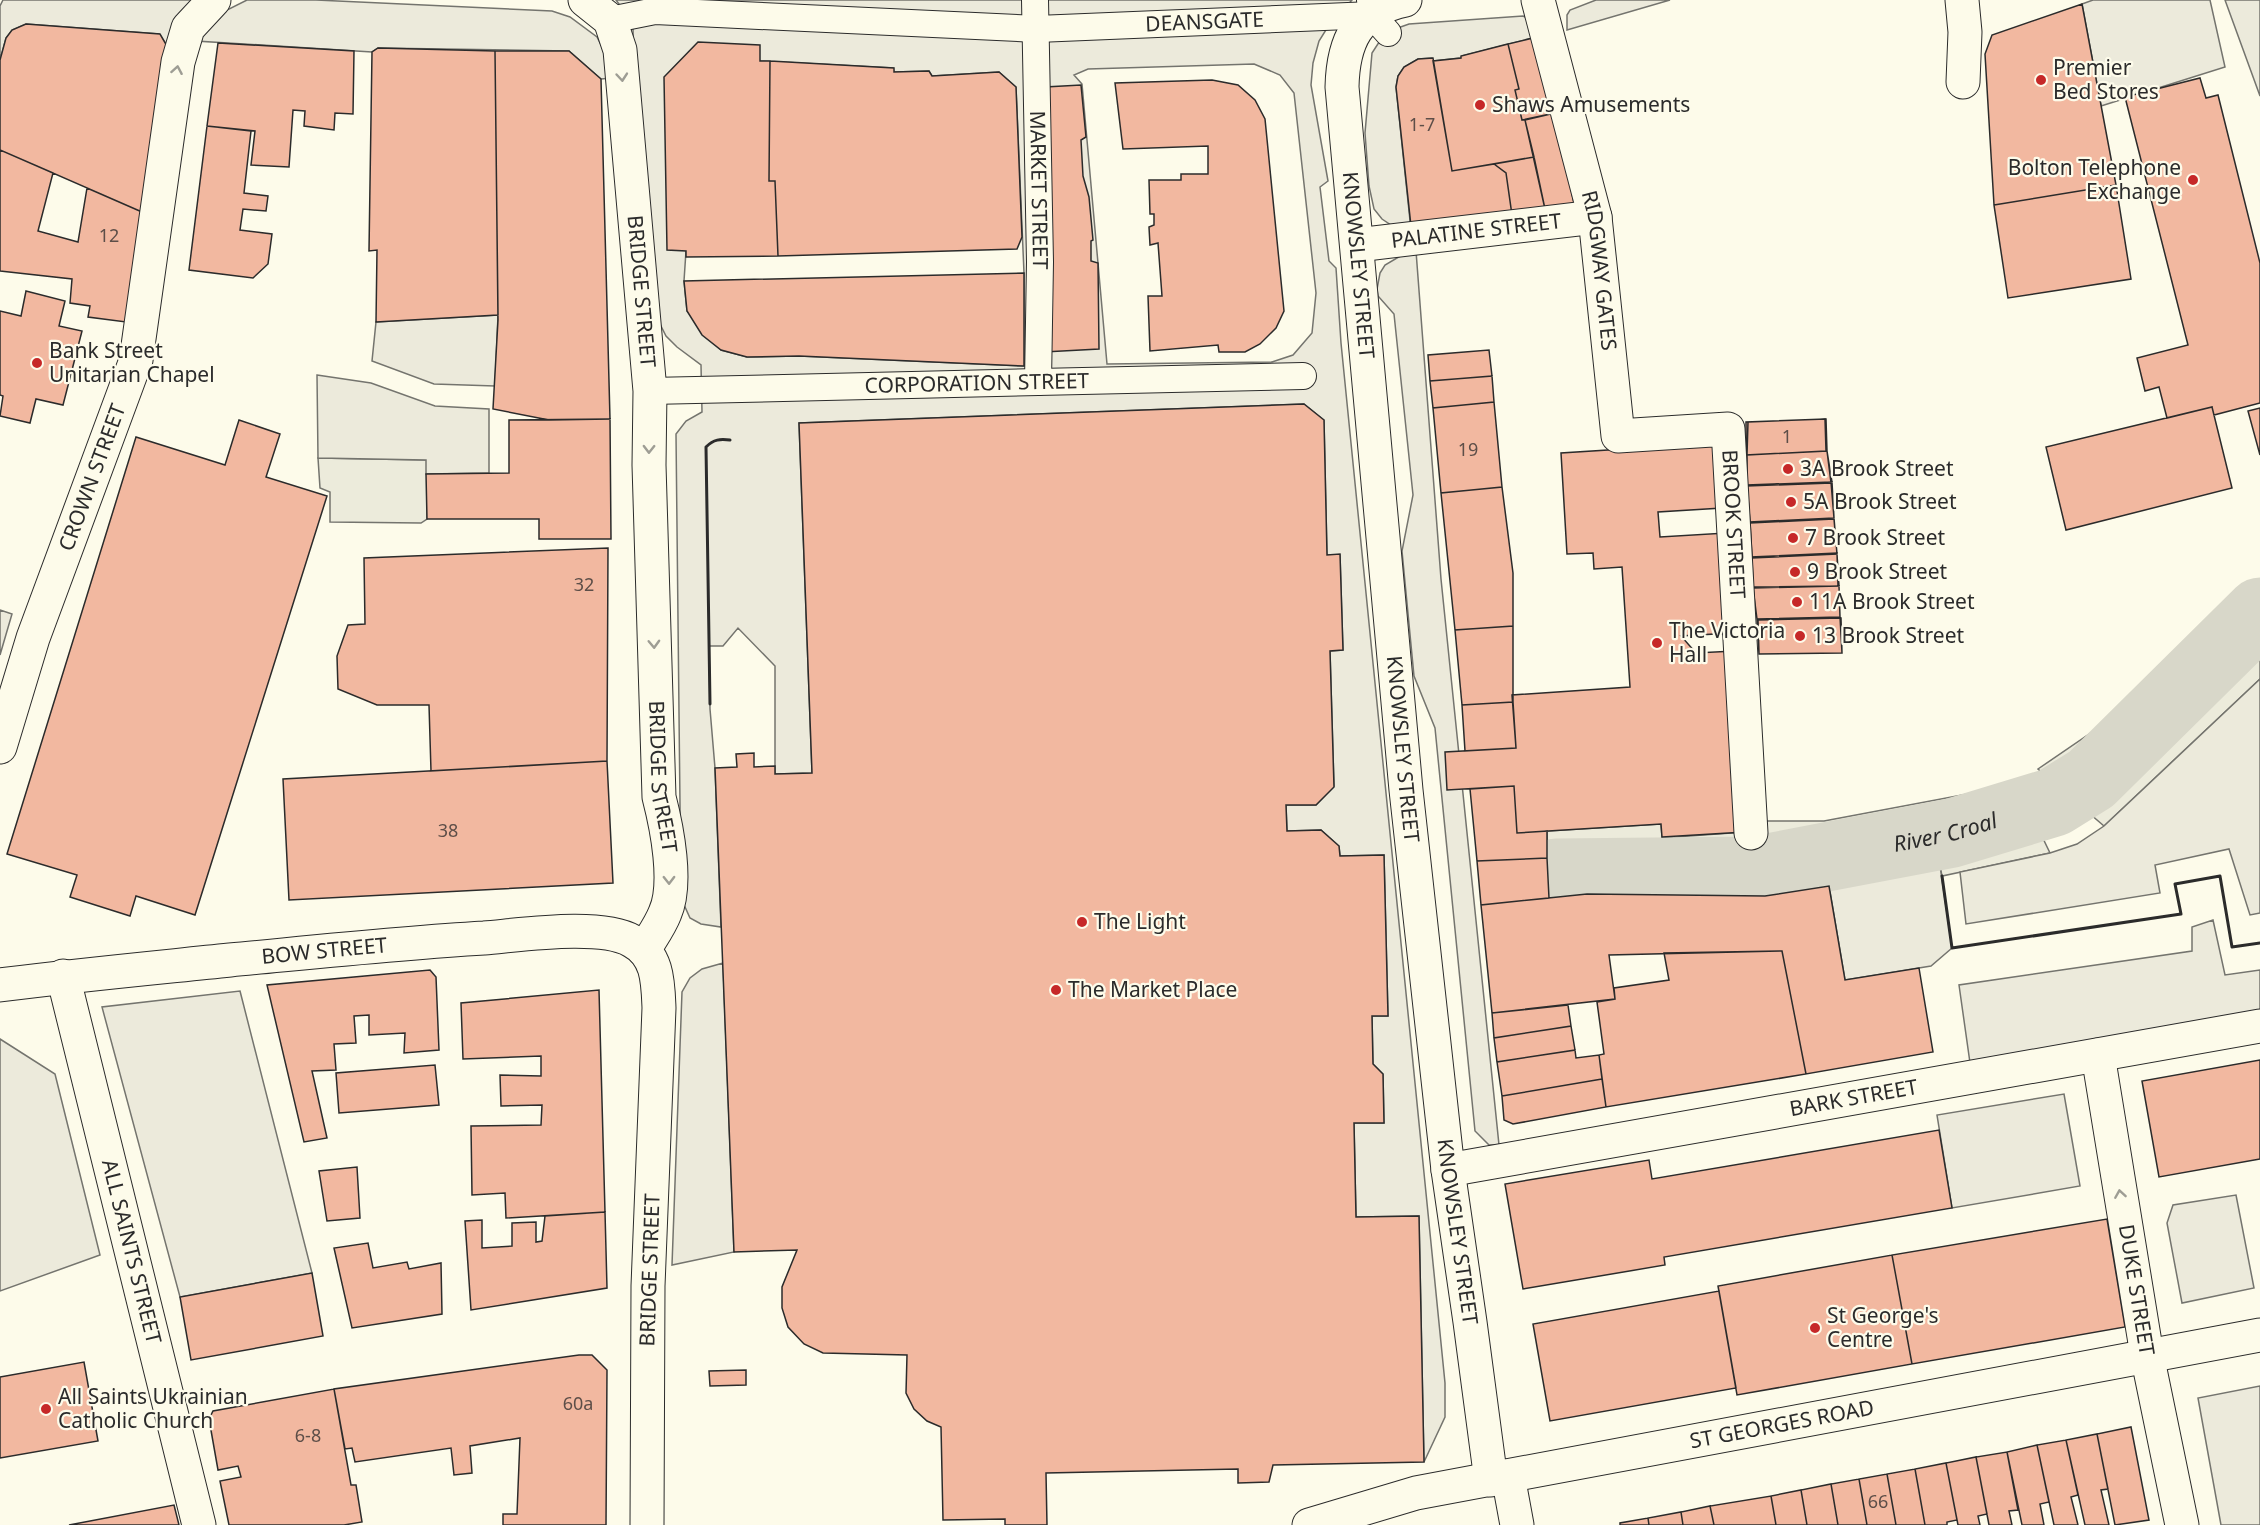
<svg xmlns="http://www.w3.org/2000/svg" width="2260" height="1525" font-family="'Noto Sans',sans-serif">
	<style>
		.green { fill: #ecebdb; stroke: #74746e; stroke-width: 1.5 }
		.parking { fill: #eceadb; stroke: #74746e; stroke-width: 1.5; fill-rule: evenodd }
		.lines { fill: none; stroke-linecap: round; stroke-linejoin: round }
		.river { stroke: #d8d7c9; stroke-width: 69 }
		.building { fill: #f2b8a0; stroke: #2b2b2b; stroke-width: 1.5 }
		.pedestrian-casing { stroke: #2b2b2b; stroke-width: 28 }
		.minor-casing { stroke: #2b2b2b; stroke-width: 35 }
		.tertiary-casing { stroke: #2b2b2b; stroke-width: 35 }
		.secondary-casing { stroke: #2b2b2b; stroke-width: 35 }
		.pedestrian { stroke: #fdfbea; stroke-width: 26 }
		.minor { stroke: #fdfbea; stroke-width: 33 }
		.tertiary { stroke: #fdfbea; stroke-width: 33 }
		.secondary { stroke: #fdfbea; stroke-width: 33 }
		.wall { stroke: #2b2b2b; stroke-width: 3 }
		.oneway { stroke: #9e9d94 }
		.poi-dot { fill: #c62828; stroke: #fdfbea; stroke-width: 2 }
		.labels { text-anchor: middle; stroke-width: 4.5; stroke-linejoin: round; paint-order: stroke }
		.number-label { font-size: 18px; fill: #5d4e48 }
		.street-label { font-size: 21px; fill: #2b2b2b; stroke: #fdfbea }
		.poi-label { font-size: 21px; fill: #2b2b2b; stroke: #fdfbea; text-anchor: start }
		.water-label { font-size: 22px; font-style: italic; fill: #2b2b2b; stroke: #fdfbea }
	</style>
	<rect width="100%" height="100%" fill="#fdfbea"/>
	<path class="green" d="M318,458L427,460V519L421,523L330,522V492L320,488Z
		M2260,580V679L2104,826L2038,769L2171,678L2235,597Z
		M2015,785L2022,795L2050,853L1942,876L1940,866L1765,896L1631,893L1587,894L1549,898L1547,831L1661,824L1662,838L1745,832L1756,821H1824Z"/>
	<path class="parking" d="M3,0H198L167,46L159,34L26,24L12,30L6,38L0,60V6Z
		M247,0H316L552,11L570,17L597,37L606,55L611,78L601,79L569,51L378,48L372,52L196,41L215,16Z
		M616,0H1352L1329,25L1319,41L1313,63L1311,85L1328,181L1320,187L1329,261L1336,268L1341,343L1445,1383V1417L1424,1462L1419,1216L1356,1217L1354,1123H1384L1383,1074L1373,1064L1372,1016H1388L1384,855L1340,856L1339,846L1321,830L1287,831L1286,805H1316L1334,786L1330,651L1343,650L1340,555H1327L1324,420L1304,404L799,423L812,773L775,774V666L738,628L723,646H709L710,709L715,768L721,927L701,924L690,918L681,898L676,434L686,421L702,412L701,365L677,347L666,336L656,316L634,75L633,28L628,16ZM760,61L893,68L894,72L929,71L932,76L999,72L1016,87L1024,273V366L799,356L747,357L721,350L687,311L684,281L686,251ZM1254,64L1280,75L1294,93L1316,293L1312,333L1293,355L1272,362L1107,364L1082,84L1074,75L1088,69Z
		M1596,0H1670L1567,30V15L1570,10Z
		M2093,0H2210L2225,67L2101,106L2082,4Z
		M2225,0H2260V96Z
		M1523,16L1529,19L1537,37L1462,56L1461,58L1433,61L1432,58L1418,59L1404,67L1398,76L1396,87L1411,230L1397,229L1382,219L1374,209L1369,186L1365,133L1372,53L1383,36L1395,29L1409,24Z
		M1416,251L1441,579L1499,1145H1489L1475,1131L1435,728L1414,676L1402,551L1413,495L1394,314L1378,296L1377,289L1380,273L1385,265L1402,255Z
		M498,315L495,386L434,384L372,361L376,322Z
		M317,375L371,383L435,406L489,409V473L426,474V460L318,458Z
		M0,610L12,614L0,655Z
		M2260,679V913L2250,915L2229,849L2155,865L2160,893L1966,924L1960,872L2050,853L2077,844L2104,826Z
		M1940,866L1952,948L1931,966L1845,980L1829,886Z
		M2213,920L2225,975L2260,970V1026L1972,1077L1959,985L2192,951V927Z
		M723,963L734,1252L672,1265L682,992L690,978L702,969Z
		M240,991L312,1273L180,1297L102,1007Z
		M0,1039L55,1074L100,1255L0,1291Z
		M2064,1094L2080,1186L1952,1208L1937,1115Z
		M2236,1195L2254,1288L2182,1303L2167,1223L2173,1205Z
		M2260,1386V1525H2221L2198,1398Z"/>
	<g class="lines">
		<path class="river" id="s1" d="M1556,873L1753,871L1952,833L2054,802L2091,779L2260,612"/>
	</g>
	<path class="building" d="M2082,4L2116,185L1994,205L1985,54L1992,35Z
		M26,24L160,34L167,46L142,212L0,150V60L6,38L12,30Z
		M1537,37L1555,113L1522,120L1515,90L1519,89L1508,44Z
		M698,42L760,45V61H770L769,181H775L778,256L686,257V251L667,250L664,77Z
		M218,43L354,51L353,114L335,113L334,130L304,126L305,111L293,110L289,167L251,165L255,131L207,126Z
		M1508,44L1519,89L1515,90L1522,120H1525L1534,157L1452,171L1433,61L1461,58V56Z
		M378,48L495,51L498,315L376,322L377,250L369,251L372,52Z
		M495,51H569L601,79L610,419L549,420L493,409L498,320Z
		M1433,58L1452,171L1494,164L1506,173L1512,215L1411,226L1396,87L1398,76L1404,67L1418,59Z
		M770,61L894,68V72L929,71L932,76L999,72L1016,87L1022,237L1017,249L778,256L775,181H769Z
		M2200,78L2206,98L2218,95L2260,263V403L2214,415L2212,407L2167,418L2159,387L2145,391L2137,358L2188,345L2125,97Z
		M1212,80L1238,85L1255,100L1265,119L1284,311L1276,328L1260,344L1245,352H1219L1218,345L1150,351L1148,296H1162L1158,243L1150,245L1149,227L1154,225V214H1150L1149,180H1181V174H1208V146L1123,149L1115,83Z
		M1081,85L1086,137L1081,140L1083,176L1089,197L1093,240L1091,241V261L1098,263L1099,349L1044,352L1045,87Z
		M1555,113L1574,203L1545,209L1525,120Z
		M207,126L251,131L244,193L268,196L266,211L243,209L240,230L272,234L268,264L253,278L189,270Z
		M0,150L53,173L38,231L78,242L87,188L142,212L126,322L88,317L90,306L70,303L72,279L0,271Z
		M1534,157L1545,209L1512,215L1506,173L1494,164Z
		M2116,185L2131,279L2008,298L1994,205Z
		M1024,273V366L799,356L747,357L721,350L702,335L687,311L684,281Z
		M26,291L65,301L59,326L82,331L63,405L36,399L30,423L0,416L3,396L0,395V311L21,316Z
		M1489,350L1492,376L1430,381L1428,355Z
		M1492,376L1494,402L1433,408L1430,381Z
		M1494,402L1502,487L1441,493L1433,408Z
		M1304,404L1324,420L1327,555L1340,554L1343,650L1330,651L1334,787L1316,805H1286L1287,831L1321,830L1339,846L1340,856L1384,855L1388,1016H1372L1373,1064L1383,1074L1384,1123H1354L1356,1217L1419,1216L1424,1462L1273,1465L1269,1482L1238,1483V1469L1046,1473L1047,1525H1005V1519L943,1520L941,1427L927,1421L914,1409L906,1393L907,1355L823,1353L804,1344L788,1327L782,1308V1287L797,1250L734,1252L715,768L737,767L736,754L754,753V767L775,766V774L812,773L799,423Z
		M2212,407L2232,488L2066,530L2046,447Z
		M2260,408V455L2248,411Z
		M610,419L611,539H539V519H427L426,474L509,473V420Z
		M1825,419L1826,451L1746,455V422Z
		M1826,419L1827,451L1747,455L1748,422Z
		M239,420L280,434L266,477L327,496L195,915L136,896L130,916L70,897L77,875L7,854L136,437L225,465Z
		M1718,443L1722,508L1658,512L1660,537L1726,533L1732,633L1681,636L1696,653L1734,651L1745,832L1662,837L1661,824L1517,833L1514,786L1447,790L1445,752L1516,748L1512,695L1630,687L1622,567L1594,569L1593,553L1567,554L1561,453Z
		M1827,451L1832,482L1747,486V455Z
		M1827,451L1831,483L1747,486L1746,455Z
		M1831,482L1834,518L1749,522L1747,485Z
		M1832,482L1834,518L1750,522L1747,486Z
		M1502,487L1513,573V626L1455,630L1441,493Z
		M1834,518L1837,554L1752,557L1750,522Z
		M1834,519L1837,554L1752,558L1750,523Z
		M608,548L607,761L431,771L429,705H377L338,689L337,656L348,625L365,624L364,558Z
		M1837,553L1838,586L1753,587L1751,557Z
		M1837,554L1839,586L1753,588L1752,557Z
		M1839,586L1840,617L1757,619L1753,588Z
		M1839,586L1840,617L1757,619L1753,588Z
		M1840,617L1842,653L1759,654L1757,619Z
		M1841,618L1842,653L1759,654L1758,620Z
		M1513,626V702L1462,705L1455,630Z
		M1513,702L1516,748L1465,751L1462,705Z
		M607,761L613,883L289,900L283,779Z
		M1514,786L1517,833L1547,831V858L1477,861L1470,789Z
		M1547,858L1549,898L1481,905L1477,861Z
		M1829,886L1845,980L1919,968L1933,1052L1806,1074L1782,951L1609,955L1615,999L1492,1013L1481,905L1587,894L1765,896Z
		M1782,951L1806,1074L1606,1107L1599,1055L1604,1054L1597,1002L1615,999L1614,988L1669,980L1664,953Z
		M430,970L436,977L439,1050L404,1053L405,1033L369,1035V1015L354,1016L356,1043L334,1044L336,1070L312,1071L327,1138L304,1142L267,985Z
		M599,990L605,1212L506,1218L505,1193L472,1195L471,1126L541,1125L542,1105L501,1106L500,1075L541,1076V1056L463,1059L461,1003Z
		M1568,1005L1571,1026L1494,1038L1492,1013Z
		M1571,1026L1575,1050L1497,1062L1494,1038Z
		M1575,1050L1576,1058L1599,1055L1602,1079L1502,1096L1497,1062Z
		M2260,1060V1159L2159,1177L2142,1081Z
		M435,1065L439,1105L339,1113L336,1073Z
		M1602,1079L1606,1107L1513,1124L1504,1120L1502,1096Z
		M1939,1130L1952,1208L1664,1257L1665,1265L1523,1289L1505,1184L1649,1160L1652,1179Z
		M357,1167L360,1218L327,1221L319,1171Z
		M605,1212L607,1288L471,1310L465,1221L482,1220V1248L512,1246V1223L536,1222V1242L542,1241L545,1216Z
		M2107,1219L2125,1327L1912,1364L1892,1255Z
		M368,1243L373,1268L407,1262L409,1269L441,1263L442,1314L352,1328L334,1248Z
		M1892,1255L1912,1364L1737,1395L1718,1286Z
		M312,1273L323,1336L191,1360L180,1297Z
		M1719,1291L1736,1388L1550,1421L1533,1324Z
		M579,1355H592L607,1370L606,1525H503V1514H517L520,1438L470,1446L472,1473L454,1475L451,1448L355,1462L352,1448L345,1449L334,1389Z
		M84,1362L98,1441L0,1458V1377Z
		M746,1370V1385L710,1386L709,1371Z
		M334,1389L351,1485H356L362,1522L344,1525H229L220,1481L241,1477L238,1466L218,1470L209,1419L213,1411Z
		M2131,1427L2149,1520L2115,1525L2097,1434Z
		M2097,1434L2108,1489L2101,1490L2109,1525H2085L2066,1440Z
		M2066,1440L2078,1495L2071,1497L2078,1525H2054L2037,1445Z
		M2037,1445L2049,1502L2040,1504L2044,1525H2022L2007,1452Z
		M2007,1452L2018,1510L2009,1511L2012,1525H1989L1976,1457Z
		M1976,1457L1987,1514L1978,1516L1980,1525H1958L1946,1463Z
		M1946,1463L1957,1520L1947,1522V1525H1925L1915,1469Z
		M1915,1469L1925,1525H1896L1887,1474Z
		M1887,1474L1896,1525H1867L1859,1479Z
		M1859,1479L1867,1525H1838L1831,1484Z
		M1831,1484L1838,1525H1807L1801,1490Z
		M1801,1490L1807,1525H1776L1771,1496Z
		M1771,1496L1776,1525H1714L1710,1506Z
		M174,1505L179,1525H69Z
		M1710,1506L1714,1525H1683L1681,1512Z
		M1681,1512L1683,1525H1649L1648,1518Z
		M1648,1518L1649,1525H1620V1523Z"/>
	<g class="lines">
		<g class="pedestrian-casing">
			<g id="pedestrian">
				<path id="s2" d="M1035,0L1040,262L1038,382"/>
				<path d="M1370,0L1372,15L1388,33"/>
				<path id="s3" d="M610,20L655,11L1037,29L1372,15"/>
				<path id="s4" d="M650,391L1303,376"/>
			</g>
		</g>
		<g class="minor-casing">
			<g id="minor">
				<path id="s5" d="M1405,0C1357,10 1343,42 1342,87L1406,790L1448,1170L1470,1322L1491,1480"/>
				<path id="s6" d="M1538,0L1595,217L1618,436L1728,429L1751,833"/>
				<path d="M1962,0L1965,32L1963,82"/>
				<path id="s7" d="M1357,245L1595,217"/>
				<path id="s8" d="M0,747L33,638L136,360L178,62L188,28L214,0"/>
				<path id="s9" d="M63,976L199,1525"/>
				<path id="s10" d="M2098,1055L2147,1355L2182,1525"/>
				<path id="s11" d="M1448,1170L2260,1026"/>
				<path d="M1508,1476L1517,1525"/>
			</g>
		</g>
		<g class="tertiary-casing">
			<g id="tertiary">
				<path id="s12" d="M585,0L610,20L620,50L650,391L649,465L659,797C667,828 678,884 665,913C660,926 651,938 644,950"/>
			</g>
		</g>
		<g class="secondary-casing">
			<g id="secondary">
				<path id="s13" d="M0,985C77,975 153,968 230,960C315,952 399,943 484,938C521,935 601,923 632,941C658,955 658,982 659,1008L648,1286L647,1525"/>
				<path id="s14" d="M1309,1525L1416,1493L2260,1335"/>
			</g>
		</g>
		<use href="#pedestrian" class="pedestrian"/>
		<use href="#minor" class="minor"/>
		<use href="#tertiary" class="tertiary"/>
		<use href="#secondary" class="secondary"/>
		<path class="wall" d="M710,704L706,447C714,439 720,439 730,440
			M1942,876L1952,948L2181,914L2175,884L2220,876L2232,947L2260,943"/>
	</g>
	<defs><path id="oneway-chevron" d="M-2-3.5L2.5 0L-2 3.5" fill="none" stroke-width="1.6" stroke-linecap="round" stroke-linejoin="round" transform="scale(1.5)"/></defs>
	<g class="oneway">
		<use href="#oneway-chevron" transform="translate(177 70) rotate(-80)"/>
		<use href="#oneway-chevron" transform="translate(622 77) rotate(85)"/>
		<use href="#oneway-chevron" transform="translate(649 449) rotate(91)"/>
		<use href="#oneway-chevron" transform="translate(654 644) rotate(88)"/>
		<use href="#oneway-chevron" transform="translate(669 880) rotate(89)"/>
		<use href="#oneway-chevron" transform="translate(2120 1194) rotate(-99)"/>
	</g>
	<g class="poi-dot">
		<circle cx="2041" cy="80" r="6"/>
		<circle cx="1480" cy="105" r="6"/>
		<circle cx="2193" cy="180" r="6"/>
		<circle cx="37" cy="363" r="6"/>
		<circle cx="1788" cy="469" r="6"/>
		<circle cx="1791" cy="502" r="6"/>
		<circle cx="1793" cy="538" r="6"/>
		<circle cx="1795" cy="572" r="6"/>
		<circle cx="1797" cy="602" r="6"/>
		<circle cx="1800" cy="636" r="6"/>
		<circle cx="1657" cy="643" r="6"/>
		<circle cx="1082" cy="922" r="6"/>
		<circle cx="1056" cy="990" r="6"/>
		<circle cx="1815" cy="1328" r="6"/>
		<circle cx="46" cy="1409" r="6"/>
	</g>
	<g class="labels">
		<g class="number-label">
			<text x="1422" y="131">1-7</text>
			<text x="109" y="242">12</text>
			<text x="1787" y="443">1</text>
			<text x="1468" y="456">19</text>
			<text x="584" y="591">32</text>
			<text x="448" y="837">38</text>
			<text x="578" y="1410">60a</text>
			<text x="308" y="1442">6-8</text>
			<text x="1878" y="1508">66</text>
		</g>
		<g class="street-label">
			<text dy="7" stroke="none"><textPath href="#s3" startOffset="596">DEANSGATE</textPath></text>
			<text dy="7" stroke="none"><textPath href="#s2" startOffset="190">MARKET STREET</textPath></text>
			<text dy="7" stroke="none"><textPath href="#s7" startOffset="120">PALATINE STREET</textPath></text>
			<text dy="7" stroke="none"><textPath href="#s5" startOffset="297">KNOWSLEY STREET</textPath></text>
			<text dy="7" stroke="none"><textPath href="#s6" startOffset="278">RIDGWAY GATES</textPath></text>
			<text dy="7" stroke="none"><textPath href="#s12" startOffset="306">BRIDGE STREET</textPath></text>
			<text dy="7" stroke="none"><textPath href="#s4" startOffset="327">CORPORATION STREET</textPath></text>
			<text dy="7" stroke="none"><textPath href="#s8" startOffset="285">CROWN STREET</textPath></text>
			<text dy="7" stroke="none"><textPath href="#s6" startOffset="650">BROOK STREET</textPath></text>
			<text dy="7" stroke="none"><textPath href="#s5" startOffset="783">KNOWSLEY STREET</textPath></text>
			<text dy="7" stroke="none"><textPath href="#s12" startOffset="792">BRIDGE STREET</textPath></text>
			<text dy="7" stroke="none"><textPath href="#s13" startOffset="326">BOW STREET</textPath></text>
			<text dy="7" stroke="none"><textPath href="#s11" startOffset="412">BARK STREET</textPath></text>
			<text dy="7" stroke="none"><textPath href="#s5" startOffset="1269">KNOWSLEY STREET</textPath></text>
			<text dy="7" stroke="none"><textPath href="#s9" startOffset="284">ALL SAINTS STREET</textPath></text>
			<text transform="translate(650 1270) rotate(-88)" y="7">BRIDGE STREET</text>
			<text dy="7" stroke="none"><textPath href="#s10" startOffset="238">DUKE STREET</textPath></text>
			<text dy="7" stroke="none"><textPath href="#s14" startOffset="484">ST GEORGES ROAD</textPath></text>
		</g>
		<g class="poi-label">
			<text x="2053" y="75">Premier<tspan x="2053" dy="24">Bed Stores</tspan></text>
			<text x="1492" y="112">Shaws Amusements</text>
			<text x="2181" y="175" text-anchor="end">Bolton Telephone<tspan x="2181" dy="24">Exchange</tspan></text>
			<text x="49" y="358">Bank Street<tspan x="49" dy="24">Unitarian Chapel</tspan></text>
			<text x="1800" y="476">3A Brook Street</text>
			<text x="1803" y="509">5A Brook Street</text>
			<text x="1805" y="545">7 Brook Street</text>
			<text x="1807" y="579">9 Brook Street</text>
			<text x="1809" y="609">11A Brook Street</text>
			<text x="1669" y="638">The Victoria<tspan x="1669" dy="24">Hall</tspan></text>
			<text x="1812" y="643">13 Brook Street</text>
			<text x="1094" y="929">The Light</text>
			<text x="1068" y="997">The Market Place</text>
			<text x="1827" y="1323">St George's<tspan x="1827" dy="24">Centre</tspan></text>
			<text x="58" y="1404">All Saints Ukrainian<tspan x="58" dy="24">Catholic Church</tspan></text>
		</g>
		<g class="water-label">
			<text dy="8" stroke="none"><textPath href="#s1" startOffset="393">River Croal</textPath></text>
		</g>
	</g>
</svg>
